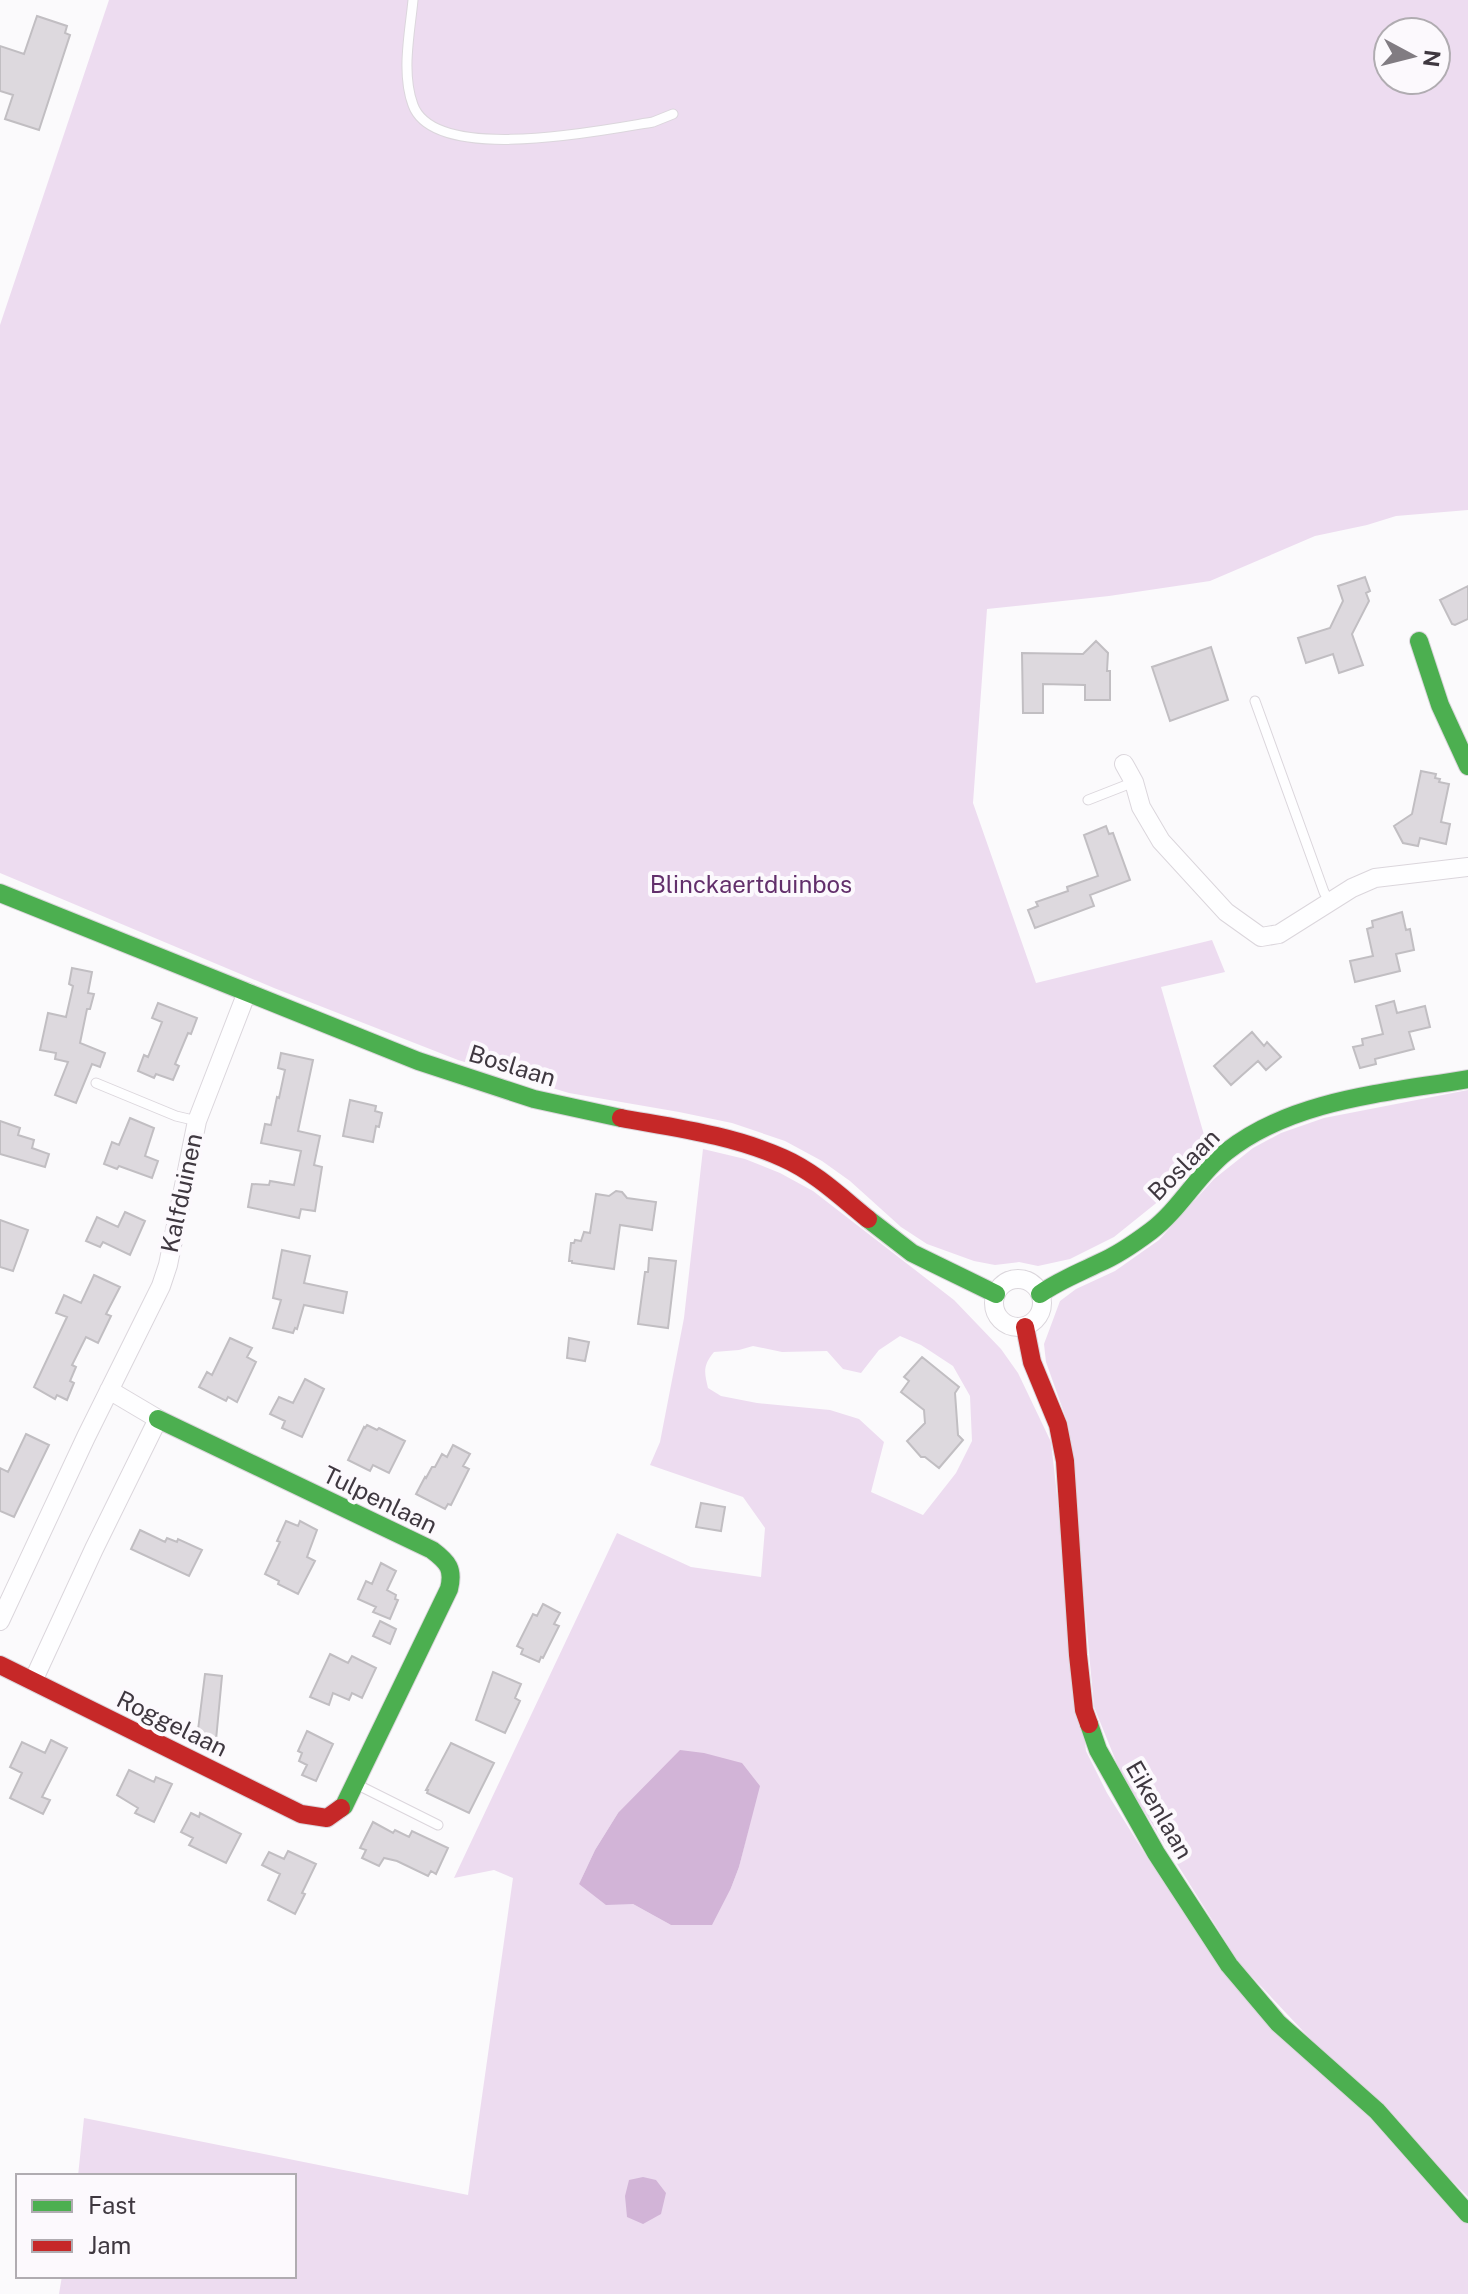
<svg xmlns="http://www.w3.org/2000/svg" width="1468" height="2294" font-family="'Public Sans',sans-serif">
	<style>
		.green { fill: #eddcf0; fill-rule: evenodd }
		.water { fill: #d2b4d7 }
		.building { fill: #ddd9de; stroke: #c1bec2; stroke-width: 2 }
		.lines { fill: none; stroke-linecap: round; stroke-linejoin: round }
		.lane-casing { stroke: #dbd6dc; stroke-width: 11 }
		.street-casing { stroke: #dbd6dc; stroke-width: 20 }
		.fast-casing { stroke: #dbd6dc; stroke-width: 20 }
		.jam-casing { stroke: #dbd6dc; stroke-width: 20 }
		.lane { stroke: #fefeff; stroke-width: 9 }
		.street { stroke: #fefeff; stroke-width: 18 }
		.fast { stroke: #4caf50; stroke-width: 18 }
		.jam { stroke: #c62828; stroke-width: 18 }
		.labels { text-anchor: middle; stroke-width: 8; stroke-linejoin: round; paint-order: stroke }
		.park-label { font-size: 24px; fill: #622f6b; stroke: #fcf9fd }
		.street-label { font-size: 24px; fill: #3f3840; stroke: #fcf9fd }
	</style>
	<rect width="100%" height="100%" fill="#fbfafc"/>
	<path class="green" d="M109,0H1468V510L1396,516L1367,525L1315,536L1210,581L1109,596L987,609L973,803L1036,983L1212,940L1225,972L1161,987L1207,1145L1160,1200L1114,1237L1070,1259L1038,1266L1019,1262L995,1265L974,1261L927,1244L901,1227L850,1181L822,1161L785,1141L732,1123L679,1112L569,1093L458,1060L274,988L0,873V325ZM1388,32H1436V80H1388Z
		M1468,1090V2197L1318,2047L1239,1963L1122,1776L1094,1707L1068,1424L1046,1362L1044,1344L1060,1301L1076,1289L1115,1271L1159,1240L1214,1179L1253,1148L1281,1133L1324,1118Z
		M703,1149L745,1159L780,1173L813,1191L954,1300L1001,1349L1018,1373L1051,1442L1086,1751L1107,1793L1150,1862L1468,2224V2294H59L62,2276H294V2176H78L84,2118L468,2195L513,1878L494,1870L454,1878L617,1533L691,1567L761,1577L765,1528L743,1497L650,1465L660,1442L684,1318ZM900,1336L921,1345L953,1366L970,1396L972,1441L956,1473L923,1515L871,1492L884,1442L859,1419L830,1410L757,1403L721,1396L708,1388C704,1372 703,1365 714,1352L739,1350L753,1346L782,1352L827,1351L843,1369L861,1373L879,1350ZM759,1786L739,1867L731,1888L671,1925L633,1904L579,1884L595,1850L618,1813Z"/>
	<path class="water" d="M680,1750L704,1753L742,1763L760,1786L739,1867L731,1888L712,1925H671L633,1904L606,1905L579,1884L595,1850L618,1813Z
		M643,2177L656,2180L666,2193L661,2214L643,2224L627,2217L625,2196L629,2180Z"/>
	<path class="building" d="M37,16L67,26L65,33L70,35L39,130L5,119L13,95L0,91V46L24,54Z
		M1365,577L1370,591L1366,593L1369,601L1352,634L1363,665L1339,673L1333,654L1306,663L1298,638L1330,628L1343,601L1338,586Z
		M1468,586V619L1455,625L1452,624L1440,600Z
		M1096,641L1108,653L1107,671H1110V700H1085V685L1043,684V713H1023L1022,653L1083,654Z
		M1211,647L1228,700L1170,721L1152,667Z
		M1421,771L1436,774L1435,778L1440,779L1439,782L1449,784L1441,822L1450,824L1446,844L1420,838L1418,846L1403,843L1394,826L1412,814Z
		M1106,826L1109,834L1113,833L1130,880L1090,895L1094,906L1035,928L1028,910L1038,906L1036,902L1068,891L1067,887L1098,876L1084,835Z
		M1402,912L1406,930L1410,929L1414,950L1396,954L1400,971L1355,982L1350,961L1373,956L1367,929L1373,927L1372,921Z
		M72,968L92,972L88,993L94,994L90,1009H87L80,1043L105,1053L100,1067L92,1064L76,1103L55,1095L68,1062L55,1059L56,1053L40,1050L48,1013L66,1017L73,986L69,984Z
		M1394,1001L1397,1013L1425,1006L1430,1027L1409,1032L1414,1049L1375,1059L1376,1064L1360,1068L1353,1047L1363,1045L1362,1039L1383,1034L1376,1006Z
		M158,1003L197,1018L191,1034L188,1033L175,1064L179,1066L173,1080L156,1074L154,1078L138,1071L144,1055L148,1057L162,1022L152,1018Z
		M1252,1032L1264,1046L1267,1042L1281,1057L1266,1070L1258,1061L1231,1085L1214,1066Z
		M281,1053L313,1060L298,1131L320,1136L314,1165L322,1167L315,1211L301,1209L299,1218L248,1207L252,1184L269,1185L270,1181L294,1185L301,1151L261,1143L265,1124L271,1125L277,1097L279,1098L285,1070L278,1068Z
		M350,1100L376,1106L375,1111L382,1113L379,1127L376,1126L373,1142L343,1136Z
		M130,1118L154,1128L145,1156L158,1161L152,1178L119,1166L117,1169L104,1164L112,1142L119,1145Z
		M0,1121L20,1128L18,1135L34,1140L32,1148L49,1154L45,1167L0,1154Z
		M616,1191L622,1192L627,1198L656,1202L652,1230L620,1225L614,1269L572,1263V1261H569L571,1243H574L575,1240L581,1241L584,1232L590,1233L596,1194L609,1196Z
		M125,1212L145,1221L130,1255L103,1242L100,1247L86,1241L97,1217L118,1227Z
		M0,1220L28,1230L13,1271L0,1267Z
		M282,1250L310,1256L304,1283L347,1292L343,1313L304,1305L297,1329L295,1328L293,1333L273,1328L281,1300L273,1298Z
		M649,1258L676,1261L668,1328L638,1324L645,1272H648Z
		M94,1275L120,1287L106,1314L111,1316L98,1343L86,1337L72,1365L76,1367L70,1381L74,1383L67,1400L57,1395L55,1399L34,1387L67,1317L56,1313L64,1295L81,1303Z
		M230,1338L252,1348L247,1357L256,1362L237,1402L228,1397L226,1401L199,1387L207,1372L212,1375Z
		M569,1338L589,1342L585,1361L567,1358Z
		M922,1357L959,1387L955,1393L958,1435L963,1440L939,1468L925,1457H921L907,1441L925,1423L924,1410L901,1392L909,1381L904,1377Z
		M305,1379L324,1389L302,1437L282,1428L285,1421L270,1414L279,1397L293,1403Z
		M367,1425L377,1430L379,1428L405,1441L389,1473L373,1465L370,1471L348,1460L364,1427L365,1428Z
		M26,1434L49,1445L14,1517L0,1511V1468L8,1472Z
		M453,1445L470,1454L463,1466L469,1469L451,1505L448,1504L445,1509L416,1494L425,1477L426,1478L432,1467H435L442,1454L447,1457Z
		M701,1503L725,1507L721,1531L696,1527Z
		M286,1521L298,1526L300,1521L317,1530L307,1557L315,1561L298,1594L278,1584L279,1581L265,1574L280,1542L277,1541Z
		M140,1530L165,1542L167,1538L177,1542L178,1539L202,1550L189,1576L131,1549Z
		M381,1563L396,1571L387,1590L396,1595L395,1599L398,1600L390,1619L373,1612L376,1607L358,1599L366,1581L372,1584Z
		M543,1604L560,1613L554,1624L559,1626L543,1658L541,1657L539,1662L521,1654L523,1649L517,1646L533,1614L537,1616Z
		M380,1621L396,1629L390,1644L373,1636Z
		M330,1654L348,1663L352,1656L376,1668L362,1698L352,1693L349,1700L333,1693L329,1705L310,1697Z
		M493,1672L521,1684L515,1698L520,1701L505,1733L476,1720Z
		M205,1674L222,1676L216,1740L197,1738Z
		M307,1731L333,1744L316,1781L302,1775L307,1765L299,1761L302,1753L298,1751Z
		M51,1740L67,1748L42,1797L50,1800L43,1814L10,1798L22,1773L10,1767L22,1742L45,1753Z
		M451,1743L494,1763L469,1813L427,1793L428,1790H426Z
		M129,1770L154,1782L156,1777L172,1784L154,1822L135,1813L138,1808L117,1795Z
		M191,1813L199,1817L200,1813L241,1834L226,1863L189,1845L193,1838L181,1832Z
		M373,1822L393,1833L395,1830L409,1837L412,1831L448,1848L436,1874L431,1871L428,1876L397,1861L384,1858L379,1866L362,1858L366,1850L360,1848Z
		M288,1851L316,1864L302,1893L305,1894L295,1914L268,1900L280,1874L262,1865L269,1852L284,1859Z"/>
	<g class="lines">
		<g class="lane-casing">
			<path id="lane" d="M413,0C410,32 401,73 413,105C435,165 604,130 653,122L673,114
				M1255,701L1324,892L1329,901
				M1088,800L1134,782
				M96,1083L176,1116L197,1121
				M356,1784L438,1825"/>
		</g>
		<g class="street-casing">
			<path id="street" d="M1124,764L1134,782L1141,807L1161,841L1226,912L1261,937L1279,934L1352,888L1375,878L1468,867
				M994 1303a24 24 0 1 1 48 0a24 24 0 1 1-48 0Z
				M0,1621L86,1437L161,1286L168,1265L197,1121L247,992
				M33,1681L94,1549L158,1419L109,1390"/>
		</g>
		<g class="fast-casing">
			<path id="fast" d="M1419,641L1440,705L1468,766
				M0,893L418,1061L534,1099L621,1118
				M868,1219L912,1253L996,1294
				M1040,1294C1058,1281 1079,1273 1099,1263C1118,1255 1135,1243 1151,1231C1180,1209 1197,1175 1226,1152C1293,1099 1387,1093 1468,1079
				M158,1419L432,1550C448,1562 454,1569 449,1589L344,1806L341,1808
				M1089,1724L1098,1750L1156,1853L1229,1965L1278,2023L1377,2111L1468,2214"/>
		</g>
		<g class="jam-casing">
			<path id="jam" d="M621,1118C676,1128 732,1135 783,1158C815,1172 841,1197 868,1219
				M1025,1327L1032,1362L1058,1425L1065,1461L1078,1655L1084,1710L1089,1724
				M0,1665L301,1814L327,1818L341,1808"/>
		</g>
		<use href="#lane" class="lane"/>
		<use href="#street" class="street"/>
		<use href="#fast" class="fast"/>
		<use href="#jam" class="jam"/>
	</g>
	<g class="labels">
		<g class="park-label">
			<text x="751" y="893">Blinckaertduinbos</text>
		</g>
		<g class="street-label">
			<text transform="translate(512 1066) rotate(17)" y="8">Boslaan</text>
			<text transform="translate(1184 1165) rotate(-45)" y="8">Boslaan</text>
			<text transform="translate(182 1193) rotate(-78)" y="8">Kalfduinen</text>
			<text transform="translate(380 1500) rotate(26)" y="8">Tulpenlaan</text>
			<text transform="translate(172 1724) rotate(26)" y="8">Roggelaan</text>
			<text transform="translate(1159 1810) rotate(60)" y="8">Eikenlaan</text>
		</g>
	</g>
	<rect x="16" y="2174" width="280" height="104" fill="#fcf9fd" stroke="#b0acb1" stroke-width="2"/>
	<rect x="32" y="2200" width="40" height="12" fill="#4caf50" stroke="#b0acb1" stroke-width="2"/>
	<text x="88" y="2214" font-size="24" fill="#3f3840">Fast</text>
	<rect x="32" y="2240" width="40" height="12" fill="#c62828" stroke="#b0acb1" stroke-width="2"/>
	<text x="88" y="2254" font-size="24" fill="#3f3840">Jam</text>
	<g transform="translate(1412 56) rotate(97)"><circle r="38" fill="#fcf9fd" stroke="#b0acb1" stroke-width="2"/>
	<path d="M0-6L14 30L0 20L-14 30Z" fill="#817c82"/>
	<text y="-12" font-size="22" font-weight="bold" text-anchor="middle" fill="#3f3840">N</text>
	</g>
</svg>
